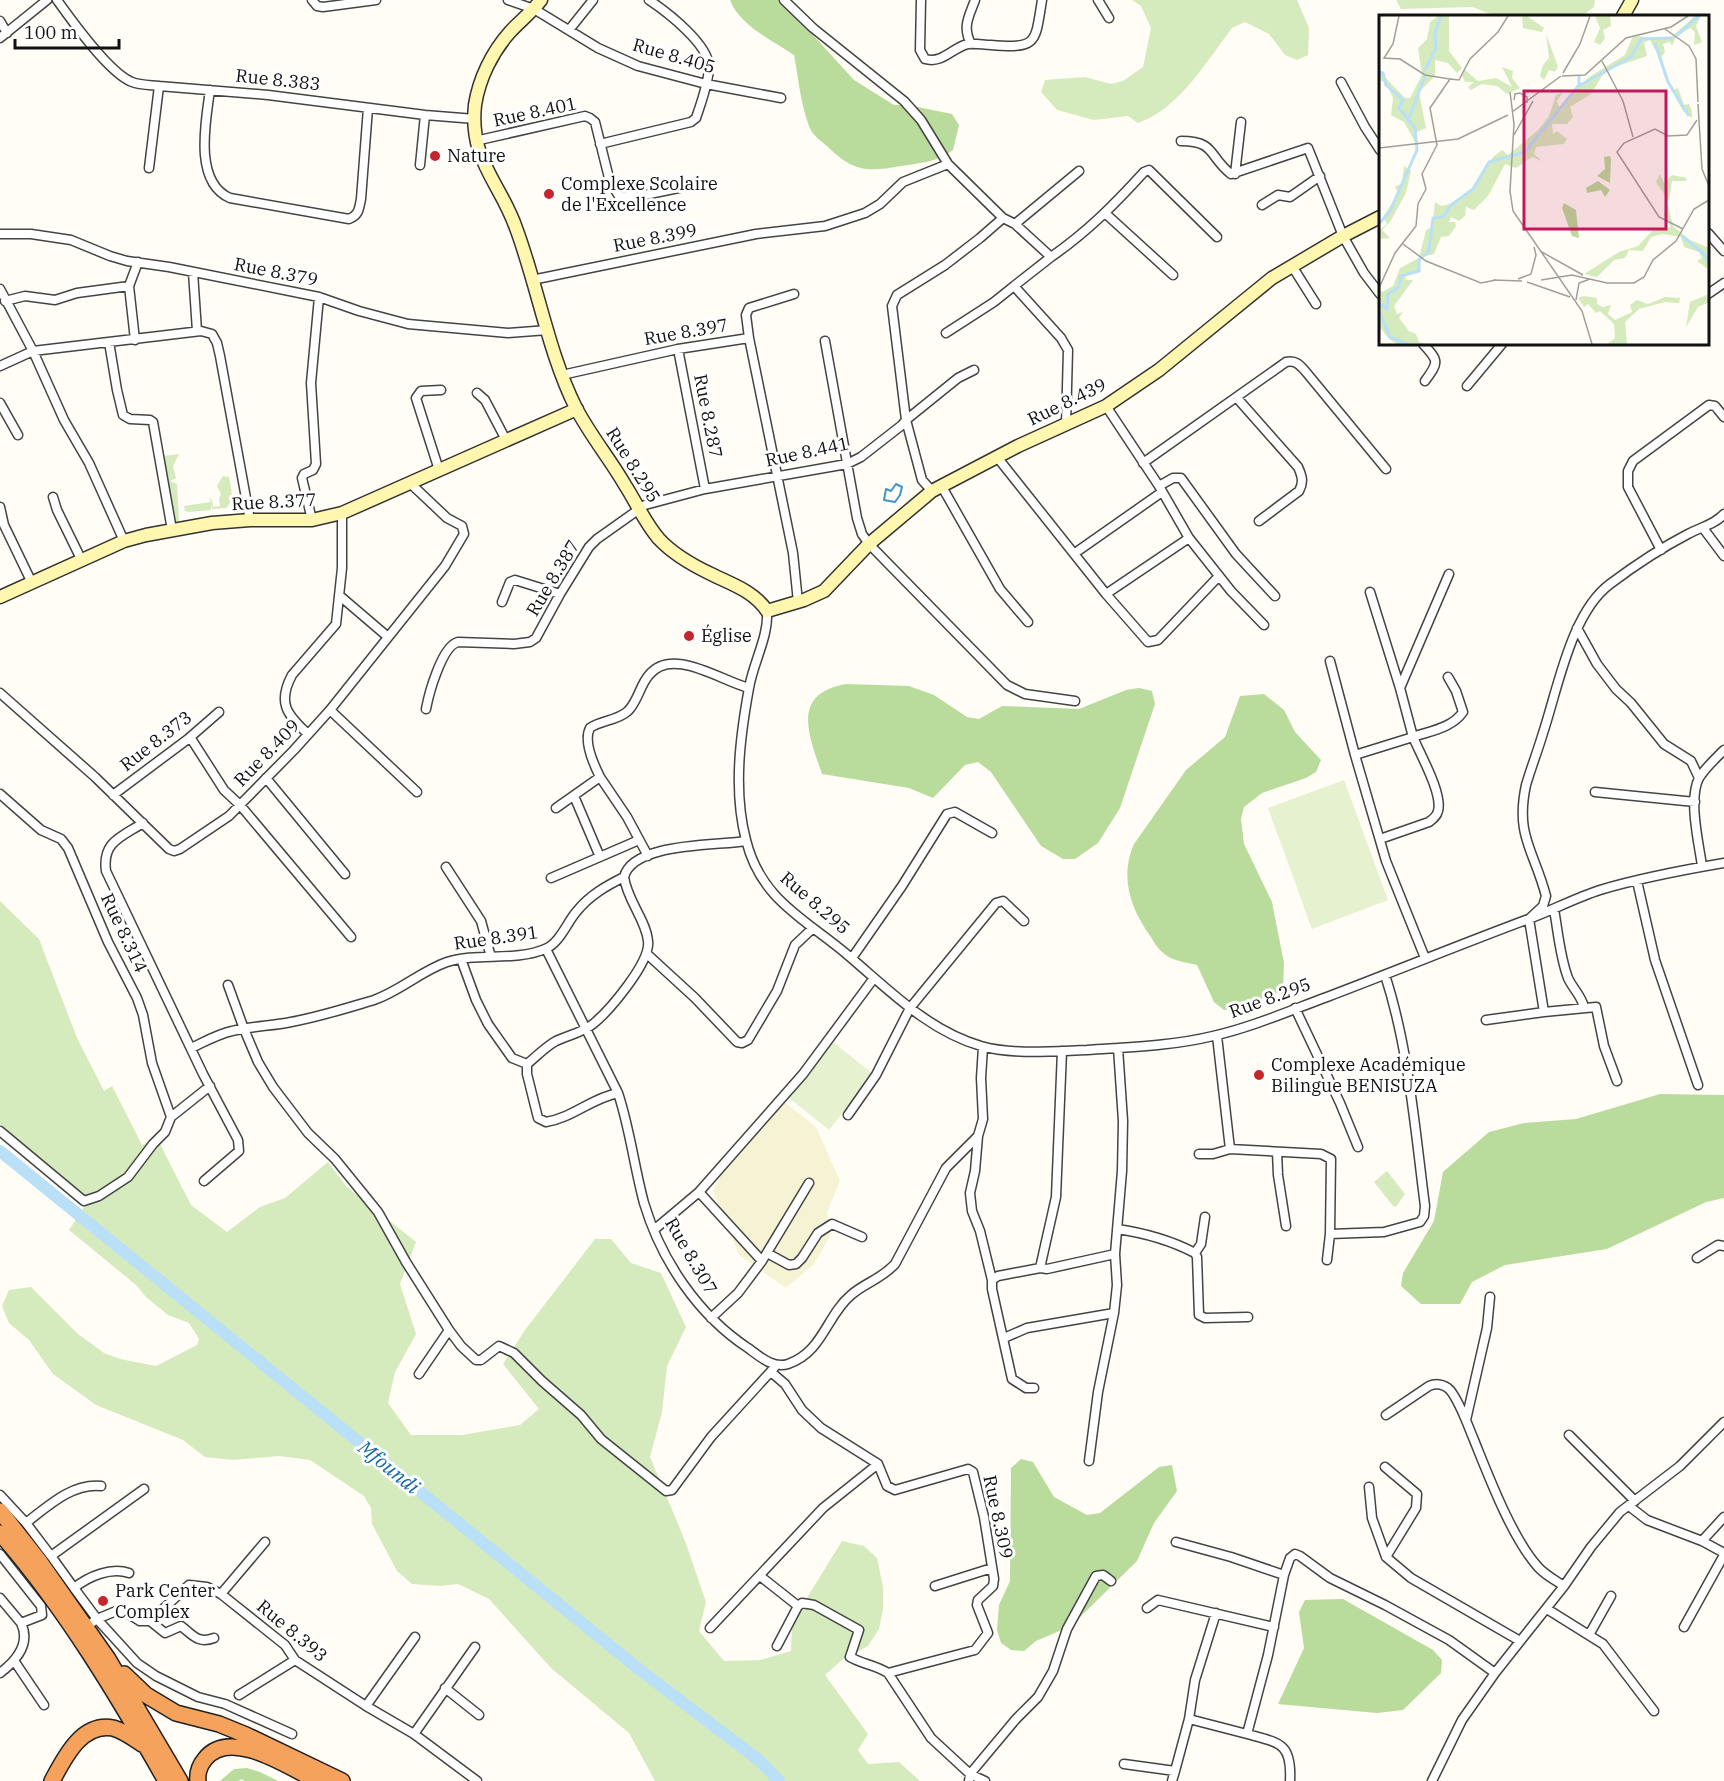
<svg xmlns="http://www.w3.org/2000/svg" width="1724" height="1781" font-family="'IBM Plex Serif',serif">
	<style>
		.farmland { fill: #f6f3d4 }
		.green { fill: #d5ebbd }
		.forest { fill: #b9dc9c }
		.pitch { fill: #e6f2cf }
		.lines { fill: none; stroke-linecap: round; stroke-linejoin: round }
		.stream { stroke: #3f96cf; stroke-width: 2 }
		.river { stroke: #b9e0f7; stroke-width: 12 }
		.street-casing { stroke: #444; stroke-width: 11 }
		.secondary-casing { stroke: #333; stroke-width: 15 }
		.highway-casing { stroke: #222; stroke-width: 18 }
		.street { stroke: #fff; stroke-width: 8 }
		.secondary { stroke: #fff6b0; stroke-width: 12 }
		.highway { stroke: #f5a25d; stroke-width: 15 }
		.poi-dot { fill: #c4262e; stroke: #fff; stroke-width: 2 }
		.labels { text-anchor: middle; stroke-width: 6; stroke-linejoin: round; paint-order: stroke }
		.street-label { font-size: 18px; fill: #111; stroke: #fff }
		.poi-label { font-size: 18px; fill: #111; stroke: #fff; text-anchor: start }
		.water-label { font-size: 20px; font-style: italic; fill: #1768a6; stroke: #fff }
		.inset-river { fill: none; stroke: #b9e0f7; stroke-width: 3 }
		.inset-road { fill: none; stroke: #a09f9a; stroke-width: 1.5 }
		.view { fill: #c2185b; fill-opacity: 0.15; stroke: #c2185b; stroke-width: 3 }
		.inset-edge { fill: none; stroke: #111; stroke-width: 3 }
	</style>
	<rect width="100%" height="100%" fill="#fffdf5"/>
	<path class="farmland" d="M784,1102L816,1127L840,1181L827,1212L830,1236L814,1264L786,1288L739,1255L713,1191L733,1150Z"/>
	<path class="green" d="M1132,0H1297L1309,28L1308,55L1297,60L1285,55L1269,34L1245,22L1232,28C1206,62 1179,109 1138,123L1128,116L1094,120L1057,110L1041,92L1045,80L1085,77L1111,84L1123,81L1143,67L1151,28L1141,6Z
		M1396,0H1595L1594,7L1582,16H1496L1472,7L1401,9Z
		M179,454L173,466L176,478L170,481L177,484L179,521L174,523L164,456Z
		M223,476L229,477C231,488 235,499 226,508L212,509L211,504V510L189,512L185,511L184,506L211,502L209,497L212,500L213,507L220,506L219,498L221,494L217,486Z
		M0,901L39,939L77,1038L104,1091L112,1086L142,1145L157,1138L191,1205L227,1232L260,1207L285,1198L328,1162L346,1186L416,1242L400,1284L416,1334L395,1372L388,1403L411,1435H462L520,1425L539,1409L503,1364L525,1330L595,1239H611L631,1263L661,1273L686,1327L667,1366L662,1412L650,1457L685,1541L706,1602L699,1631L724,1661L760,1660L791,1651L792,1622L842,1541L864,1546L877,1558L883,1587V1609L879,1629L868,1646L843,1659L825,1675L868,1734L858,1750L868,1764L899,1762L920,1781H655L629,1733L551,1668L489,1599L458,1584L440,1586L412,1584L397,1571L372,1524L371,1508L364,1496L310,1460L279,1456L233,1460L205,1457L183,1440L96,1405L53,1374L29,1340L9,1323L2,1306L9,1290L31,1287L78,1334L104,1353L120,1359L156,1366L197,1345L199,1339L189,1323L168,1315L146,1297L136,1285L69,1230L88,1201L0,1124Z
		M1387,1171L1405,1194L1396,1207L1393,1206L1374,1182Z"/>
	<path class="forest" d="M730,0H781L854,80L894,105H908L952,114L959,125L953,150C938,162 920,163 901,166C868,172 854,172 829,148C824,143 816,138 812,132C802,114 798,76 794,55C773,41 739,25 730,0Z
		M846,684L909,686L934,695L967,717L979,719L1002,706L1079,709L1126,690L1139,688L1152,691L1155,704L1120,808L1098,843L1075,859H1063L1041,846L991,772L978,762L965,765L933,798L909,788L822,774C809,736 790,694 846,684Z
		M1264,694L1284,710L1295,732L1321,760L1316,772L1306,778L1262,793L1244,807L1241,819L1244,844L1272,902L1284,963L1283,990L1237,1009L1224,1010L1214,1002L1197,965C1185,962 1171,961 1162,952C1157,948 1154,942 1151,937C1131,910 1119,877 1134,844L1186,770L1225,737L1240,696Z
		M1660,1094L1724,1095V1198L1706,1202L1607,1249L1505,1265L1472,1282L1460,1304H1421L1401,1286L1403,1273L1434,1221L1443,1172L1489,1132L1524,1123L1576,1119Z
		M1021,1459L1033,1462L1054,1497L1087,1515L1100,1513L1159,1467L1172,1465L1177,1491L1154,1523L1137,1561L1071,1626L1036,1641L1024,1651L1011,1650L1001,1643L997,1630L999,1605L1010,1581L1011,1468Z
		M1343,1599L1433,1650L1442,1660L1441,1673L1403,1710L1377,1713L1278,1704L1304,1648L1299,1612L1305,1600Z
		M247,1768L260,1772L278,1781H244L242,1779L238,1781H220L234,1769Z"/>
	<path class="pitch" d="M1344,780L1388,900L1312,929L1268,808Z
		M833,1042L873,1074L829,1130L789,1098Z"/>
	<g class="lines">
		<path class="stream" d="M896,484L902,487L900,495L895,502L884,500L886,489L891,491Z"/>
		<path class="river" d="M0,1151L640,1670L760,1761L779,1781"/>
		<g class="street-casing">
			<path id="street" d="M57,0C72,21 109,73 132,82C140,85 150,85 159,86
				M312,0L317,6L323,7L376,0
				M508,0L534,9L598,48L638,66L706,84L781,98
				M784,0L813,28L904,101L921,120L948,164L1003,218L1015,224
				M921,0L920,50L925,59C943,64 953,47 968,44C976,43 984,45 991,45C1038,49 1035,43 1042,0
				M1098,0L1109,18
				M0,21L7,33
				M569,30L593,0
				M0,38L47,0
				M971,44C962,26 969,17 975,0
				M1341,82L1365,127L1380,150
				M210,90C206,120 193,182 230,198L349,219C359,215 359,209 361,199L368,108
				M475,141L585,116L590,118L595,122L610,182L619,196L635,197L688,186
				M1181,141C1216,141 1208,156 1231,174L1308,148L1343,236L1364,273L1380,294
				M600,144L691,122L696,118C701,103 708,85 709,68C710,45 667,12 649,0
				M420,165L425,115
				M149,168L159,86L268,95L425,115L475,119
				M1235,174L1241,122
				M1262,205L1278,195L1290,197L1320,176
				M1106,214L1173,275
				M1708,233L1724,251
				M0,234H31L71,240L110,256L127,261L169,267L319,297L359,311L408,324L508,333L548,330
				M1051,257C1087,232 1114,205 1144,172L1149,170L1217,237
				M1292,266L1316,304
				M193,272L197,331
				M532,280L756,234L825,226L865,213L880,204L903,182L948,164
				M0,289L33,351L64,420L89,463L124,541
				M1708,294L1724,283
				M5,301L25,296L55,300L77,293L129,286
				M946,333L994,302L1014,286
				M749,338L746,315L749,308L794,294
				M135,340L129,286L138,262
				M825,341L857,518L862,534L869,544L1007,685L1025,694L1075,701
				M109,342L117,390L123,415L130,419L150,420L153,422L172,530
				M1423,344C1439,361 1439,362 1425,381
				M678,349L705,489
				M0,366L33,351L201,331L212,334L217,343L220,356L250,520
				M562,375L678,349L749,338L793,553L798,602
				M1467,386L1502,344
				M477,393L485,400L506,440
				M1237,398L1298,467C1302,476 1304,482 1299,491L1259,521
				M0,403L18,435
				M1106,406L1159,486L1189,538L1231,591L1264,625
				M1066,424L1068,350L1061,338L1014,286L1051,257L1015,224L1079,171
				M997,457L1106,594L1148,642L1158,640L1219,576
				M1143,463L1286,362C1296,360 1300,365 1306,372L1386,469
				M439,470L416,398L421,391L441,390
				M941,485L1000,589L1028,622
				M1159,486L1173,478H1181L1236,554L1275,596
				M932,491L922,480L906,420L958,378L974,370
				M53,497L57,510L82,561
				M0,507L4,525L32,583
				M312,520L302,478L304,474L313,470L316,464L311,383L319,297
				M1703,528L1724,556
				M1661,550L1628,487V471L1633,461L1709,405L1715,406L1724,417
				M1075,553L1162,492
				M1370,592L1400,688L1413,737L1355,755L1386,861L1425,958
				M1106,594L1189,538
				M340,596L388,637
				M502,602L510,582L515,580L560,594
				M767,611C769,636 753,663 749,688C740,737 733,791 746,840C761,901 806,919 850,957C890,991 929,1031 981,1046C1012,1055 1055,1051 1087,1050C1130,1047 1172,1046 1213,1036C1252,1027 1289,1011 1327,997C1393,972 1459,945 1526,920C1551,911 1575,898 1600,890C1640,878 1683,870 1724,863
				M1577,628L1597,664L1616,689L1631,703L1664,744L1691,761L1699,778
				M1330,661L1355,755
				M1400,688L1449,574
				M0,693L95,777L169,849L174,851L180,849L229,816L294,750L330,710L445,566L464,534L462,526L447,518L410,483
				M426,709C429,693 442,646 458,642L514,644L530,642L536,638L560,594L589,547L597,539L645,505L705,489L847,464L861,457L902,425L906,420L892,306L897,295L945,265L980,238L1003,218
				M330,710L417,792
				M308,734C287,715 277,703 292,675L336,624L342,568V513
				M190,737L224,790L240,805L351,937
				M600,777L627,817L648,856
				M266,778L345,874
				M1595,792L1695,802
				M0,794L41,830L61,839L68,848L108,942L137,998L143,1015L152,1063L171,1117
				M113,795L188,739L219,712
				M574,796L600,857
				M556,808L600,777C594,765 583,741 590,728C601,720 617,721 628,711C638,701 640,685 649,675C672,646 721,681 749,688
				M143,823C121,837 102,842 106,871L203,1074L238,1140L239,1151L204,1181
				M1380,839L1429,822C1433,819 1437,816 1438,811C1443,794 1420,754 1413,737C1430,731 1452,728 1463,712L1456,691L1448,677
				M1702,866C1699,844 1688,799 1699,778C1705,768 1715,759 1724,750
				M446,867L481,921L491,957
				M551,878L639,840
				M1637,881L1655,960L1698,1085
				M1554,909C1558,932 1560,957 1568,978C1573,989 1581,995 1584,1007
				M546,949L618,1093C630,1129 634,1166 644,1203C661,1260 698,1315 748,1348C759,1356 773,1369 788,1364C823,1352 826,1316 851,1295C866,1282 880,1280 895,1264L946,1168L978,1136L983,1119L981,1078L983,1047
				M647,954L695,998L737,1042L742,1043L748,1040L777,991L795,945L813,928
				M852,958L902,886L947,814L955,812L992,833
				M461,959L476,1000L488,1024L512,1058L527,1064
				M228,985L244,1029L258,1062L273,1087L308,1133L335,1159L378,1212L406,1262L449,1330
				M1295,1008L1340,1103L1358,1147
				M1486,1020L1544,1012
				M1217,1036L1230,1149L1321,1154L1331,1159L1330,1234L1327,1260
				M191,1048C204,1042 218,1034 232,1031C252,1026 272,1026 291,1022C319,1017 347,1008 374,1000C400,991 421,971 447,962C478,952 514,962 545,949C560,943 567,922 577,911C590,895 606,886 624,877C633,842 717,846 746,841
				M1062,1051L1056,1197L1040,1268L1047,1269L1115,1254L1122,1171L1123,1121L1118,1048
				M1617,1081L1604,1046L1596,1007L1544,1012L1529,919L1543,906L1546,896C1534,850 1515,836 1526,785C1531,768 1538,750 1543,733C1558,688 1571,613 1610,584C1634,566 1661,548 1688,534C1701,527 1714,525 1724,514
				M618,1093C592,1098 572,1118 546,1122L538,1118L527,1074V1064C536,1057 545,1047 556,1041C568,1035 582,1033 593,1024C609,1011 651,962 648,941C646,920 627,900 624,877
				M848,1115L876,1075L910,1008L996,903L1003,901L1024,921
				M0,1131L84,1201L99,1196L128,1177L153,1144L165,1132L171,1117L210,1086
				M978,1136L975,1171L970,1193L972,1211L980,1231L992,1280
				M1277,1152L1278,1175L1286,1226
				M1199,1154H1213L1230,1149
				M699,1192L762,1261
				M655,1229L699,1192L803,1074L874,978
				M1117,1229C1145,1233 1170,1240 1195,1253L1197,1257L1199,1315L1205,1318L1248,1317
				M1330,1234L1384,1232L1420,1222L1424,1216L1425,1206C1415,1130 1409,1049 1385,975
				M767,1253L789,1265L796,1264L802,1258L818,1233L832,1224L862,1237
				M1195,1253L1201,1244L1205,1217
				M1697,1258L1718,1245L1724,1246
				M711,1318L738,1293L762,1261L809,1183
				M1004,1338L1027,1328L1114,1313
				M771,1372L785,1384L802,1410L821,1428L878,1464L887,1486L895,1490L968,1469L973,1472L984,1517L994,1579L993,1586L978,1600L977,1605L988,1633L975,1650L888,1673
				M419,1374L449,1330L461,1346L476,1360H481L499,1346L514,1353L542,1381L581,1415L601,1439L666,1491L672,1490L711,1437L774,1368
				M1034,1388H1026L1012,1379L992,1289V1280L998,1276L1040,1268
				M1386,1415L1429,1386C1436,1383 1444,1384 1450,1390C1460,1402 1468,1426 1474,1440C1489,1477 1512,1538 1538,1567C1545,1575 1555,1580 1564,1586
				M1466,1420L1487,1328L1490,1297
				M1569,1435L1635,1501
				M1089,1461L1098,1392L1114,1313L1117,1285L1115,1254
				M1385,1467L1417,1494L1416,1508L1386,1557
				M1369,1487L1372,1518L1386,1557L1411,1578L1520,1641
				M0,1495L26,1523L51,1556
				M1629,1506L1647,1520L1702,1541L1724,1553
				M26,1523C48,1506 72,1483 101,1486
				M1702,1541L1724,1517
				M0,1554L41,1606L42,1615L21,1623L0,1598
				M129,1573C111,1567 89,1576 74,1588L97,1619L137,1663L156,1676L198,1697L225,1704L292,1734
				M1284,1575L1290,1558L1295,1554L1300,1556L1330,1578L1385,1605L1449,1640L1495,1673
				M760,1576L798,1606
				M935,1586L992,1568
				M74,1588L51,1556L144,1489
				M221,1594L265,1542
				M1147,1608L1158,1600L1274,1627
				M1547,1609L1603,1644L1654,1711
				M150,1621L165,1633L181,1626C193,1635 198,1644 214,1638
				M86,1627L97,1619L121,1609L140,1621H150L189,1585L207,1587L221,1594L285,1645L295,1660L366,1706L414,1734L477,1781
				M1684,1627L1724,1555
				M710,1628L823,1508L878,1464
				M1589,1635L1611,1596
				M777,1646L798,1606L802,1603L814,1605L859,1630L850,1657C862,1664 876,1665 888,1673L931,1738L970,1774L1016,1719L1038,1697L1053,1671L1067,1629L1096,1576L1103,1575L1111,1581
				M15,1662L44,1705
				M0,1673C16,1661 31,1644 21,1623
				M445,1688L479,1715
				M239,1695L295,1660
				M366,1706L415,1637
				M1189,1719L1195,1680L1216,1613
				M414,1734L475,1647
				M1247,1734C1280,1743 1292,1743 1290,1781
				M1124,1764L1175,1771L1189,1719L1247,1734L1268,1655L1284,1575L1231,1557L1176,1542
				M969,1781L970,1774L985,1781
				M1172,1781L1175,1771
				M1432,1781L1462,1720L1495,1673L1564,1586L1591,1547L1620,1512L1680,1466L1724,1422"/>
		</g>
		<g class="secondary-casing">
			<path id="secondary" d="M541,0C532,12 520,21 510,32C492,52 479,79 475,105C469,160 500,182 516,228C538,287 548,352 576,408C590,435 610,459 625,485C636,502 645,523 659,539C673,554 692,565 711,574C731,584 754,591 767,611L804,600L824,591L869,544L932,491L1018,446L1106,406L1159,370L1272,278L1343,236L1380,217
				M1623,16L1632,0
				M0,597L124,541L146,535L212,523L250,520H312L342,513L577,409"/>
		</g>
		<g class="highway-casing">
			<path id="highway" d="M0,1511L40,1562L108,1659L180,1781
				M0,1533C64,1606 118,1696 166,1781
				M124,1674L146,1695L176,1713L219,1724L246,1735L342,1781
				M52,1781C64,1759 81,1722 113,1728C124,1731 133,1738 142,1744
				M198,1781C197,1773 200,1765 205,1759C230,1727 289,1767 317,1781"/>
		</g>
		<use href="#street" class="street"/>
		<use href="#secondary" class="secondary"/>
		<use href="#highway" class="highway"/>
	</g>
	<g class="poi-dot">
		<circle cx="435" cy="156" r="6"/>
		<circle cx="549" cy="194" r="6"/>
		<circle cx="689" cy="636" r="6"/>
		<circle cx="1259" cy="1075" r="6"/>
		<circle cx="103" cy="1601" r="6"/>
	</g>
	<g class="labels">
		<g class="street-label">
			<text transform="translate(674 56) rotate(16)" y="6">Rue 8.405</text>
			<text transform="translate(278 80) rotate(6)" y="6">Rue 8.383</text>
			<text transform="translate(535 112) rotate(-12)" y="6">Rue 8.401</text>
			<text transform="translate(655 238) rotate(-11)" y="6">Rue 8.399</text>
			<text transform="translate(276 272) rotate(11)" y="6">Rue 8.379</text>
			<text transform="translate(686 332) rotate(-10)" y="6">Rue 8.397</text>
			<text transform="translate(1067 402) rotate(-26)" y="6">Rue 8.439</text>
			<text transform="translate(708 416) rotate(79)" y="6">Rue 8.287</text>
			<text transform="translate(807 452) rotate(-12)" y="6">Rue 8.441</text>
			<text transform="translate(633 465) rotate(58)" y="6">Rue 8.295</text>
			<text transform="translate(274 502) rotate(-3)" y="6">Rue 8.377</text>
			<text transform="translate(553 578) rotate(-59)" y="6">Rue 8.387</text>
			<text transform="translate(156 741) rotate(-38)" y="6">Rue 8.373</text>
			<text transform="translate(267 753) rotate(-46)" y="6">Rue 8.409</text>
			<text transform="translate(815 903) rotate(41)" y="6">Rue 8.295</text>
			<text transform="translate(124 933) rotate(65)" y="6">Rue 8.314</text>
			<text transform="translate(496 938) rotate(-8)" y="6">Rue 8.391</text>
			<text transform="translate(1270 998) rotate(-20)" y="6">Rue 8.295</text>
			<text transform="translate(691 1256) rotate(60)" y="6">Rue 8.307</text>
			<text transform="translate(998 1517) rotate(78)" y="6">Rue 8.309</text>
			<text transform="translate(292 1631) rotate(40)" y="6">Rue 8.393</text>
		</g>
		<g class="poi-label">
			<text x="447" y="162">Nature</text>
			<text x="561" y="190">Complexe Scolaire<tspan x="561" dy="21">de l'Excellence</tspan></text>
			<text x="701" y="642">Église</text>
			<text x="1271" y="1071">Complexe Académique<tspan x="1271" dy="21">Bilingue BENISUZA</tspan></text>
			<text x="115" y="1597">Park Center<tspan x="115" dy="21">Complex</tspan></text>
		</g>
		<g class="water-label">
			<text transform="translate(389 1467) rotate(39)" y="7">Mfoundi</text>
		</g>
	</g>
	<g transform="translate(1379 15)">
		<rect width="330" height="330" fill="#fffdf5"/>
		<path d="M59,1H70V36L83,53L78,58L69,48L56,45V61L40,77L47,113L36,118V127L25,107L12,100L14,83L7,68L0,65V56L26,83H31L43,60L39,33L48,24L51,7ZM148,1L165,13L163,17L144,13L143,2ZM216,1H231L232,11L224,15L226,23L221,30L215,27L221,13ZM316,1H322L317,11L323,27L315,30L316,17L311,13L297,22L293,31L291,27L284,29L286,37L281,44L271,25L265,27L268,41L233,53L223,61L212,79L191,92L194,102L188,109H173L174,119L178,116L188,124L185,129L157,132L155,139L163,146L153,142L137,153L126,149L109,181L95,195L87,192L86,201L80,206L72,202L70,207H76L77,211L70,221L62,222L55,239L43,242L38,257L26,260L27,265H34L15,291L18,299L24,297L20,303L30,316L37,319L40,327L48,329H18L10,324L0,311V272L3,277L14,271L21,253L40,243L47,215L53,212L56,187L62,191L79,187L98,169L114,142L123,135L129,140L159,115L170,101L177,80L184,77L178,86L180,92L210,62L246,40L254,21L290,24ZM167,19L179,52L176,57L170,55L165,65L161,61L164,50L170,43ZM123,52L134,56L133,63L141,73L128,79L118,71L103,69L92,75L89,72L95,67H86L83,60L85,54L99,66L117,63L133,72ZM299,73L305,90L310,89L313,96V103L304,96L293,76ZM25,151L32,156L27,178L11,207L3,215L11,223L0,224V215L8,209L6,205L0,209L19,178L16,172L23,168ZM281,159L285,168L293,160L308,163L307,166H293L290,186L277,167ZM288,187L294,211L311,225L330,233V255L318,246L323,243L320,237L305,232L302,222L283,219L272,222L264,236L250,235L246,243L235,245L218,262L205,259L240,237L259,231L274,215L292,212L285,200ZM330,279V287L319,292L307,312L311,287ZM205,281L218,283V289L224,292L232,290L229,299L236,305L253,297L251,290L258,285L269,289L286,282L301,283L300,288L286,287L260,294L246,307L248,329H228L236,323L235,309L221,296L217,298L209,289L205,292L199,283Z" fill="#d5ebbd"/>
		<path d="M231,141L232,144L231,168L218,161L226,154L225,142ZM219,166L231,175L226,182L222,175L208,178L207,173ZM185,188L197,195L200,223L193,221L183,193Z" fill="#b9dc9c"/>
		<path class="inset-river" d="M298,20L320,1M276,28L289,67L310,101M0,57L4,58L7,70L24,85L20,93L36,113L38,135L11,196L0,209M45,57L57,33L56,18L62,1M198,72L252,42L262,24L294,23M30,103L46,61M303,221L326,240L330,249M0,293L1,289L8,294L9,279L20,272L22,261L40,256V245L50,236L54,203L64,202L72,190L94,174L110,147L146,137L200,70V60M0,296L11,322L29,329"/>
		<path class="inset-road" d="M286,14L310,31L317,44L319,87M223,46L244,86L254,122M184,58L201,29L211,1M183,61L206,60L247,23L292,12L309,1M71,64L80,65L91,44L119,17L129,1M131,77L135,109L131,176L134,196L203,296L213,329M135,85L136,79L141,78L148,82V88M319,89L323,154L330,171M133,97L182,61M135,120L154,86M0,133L79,124L129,100M304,214L280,202L238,137L245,128L276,114L289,121L308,120L318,105M24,229L47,246L102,268L117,265M161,236L204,260M139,264L152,259L157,240L155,232M114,265L143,266M162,265L193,260L228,268H255L265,262L274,245L297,226L315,194L330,185M148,267L191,282M0,273L16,238L37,211L39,189L47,174L43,159L58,130L51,93L71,64L46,60L21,44L5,43L14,29L20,1M197,285L200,268L211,264"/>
		<path class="view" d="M145,76H287V214H145Z"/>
		<rect width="330" height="330" class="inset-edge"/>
	</g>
	<path d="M15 39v9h104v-9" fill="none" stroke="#111111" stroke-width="3"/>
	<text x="24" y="39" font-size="18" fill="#111111" stroke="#ffffff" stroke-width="4.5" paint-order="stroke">100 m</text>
</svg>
